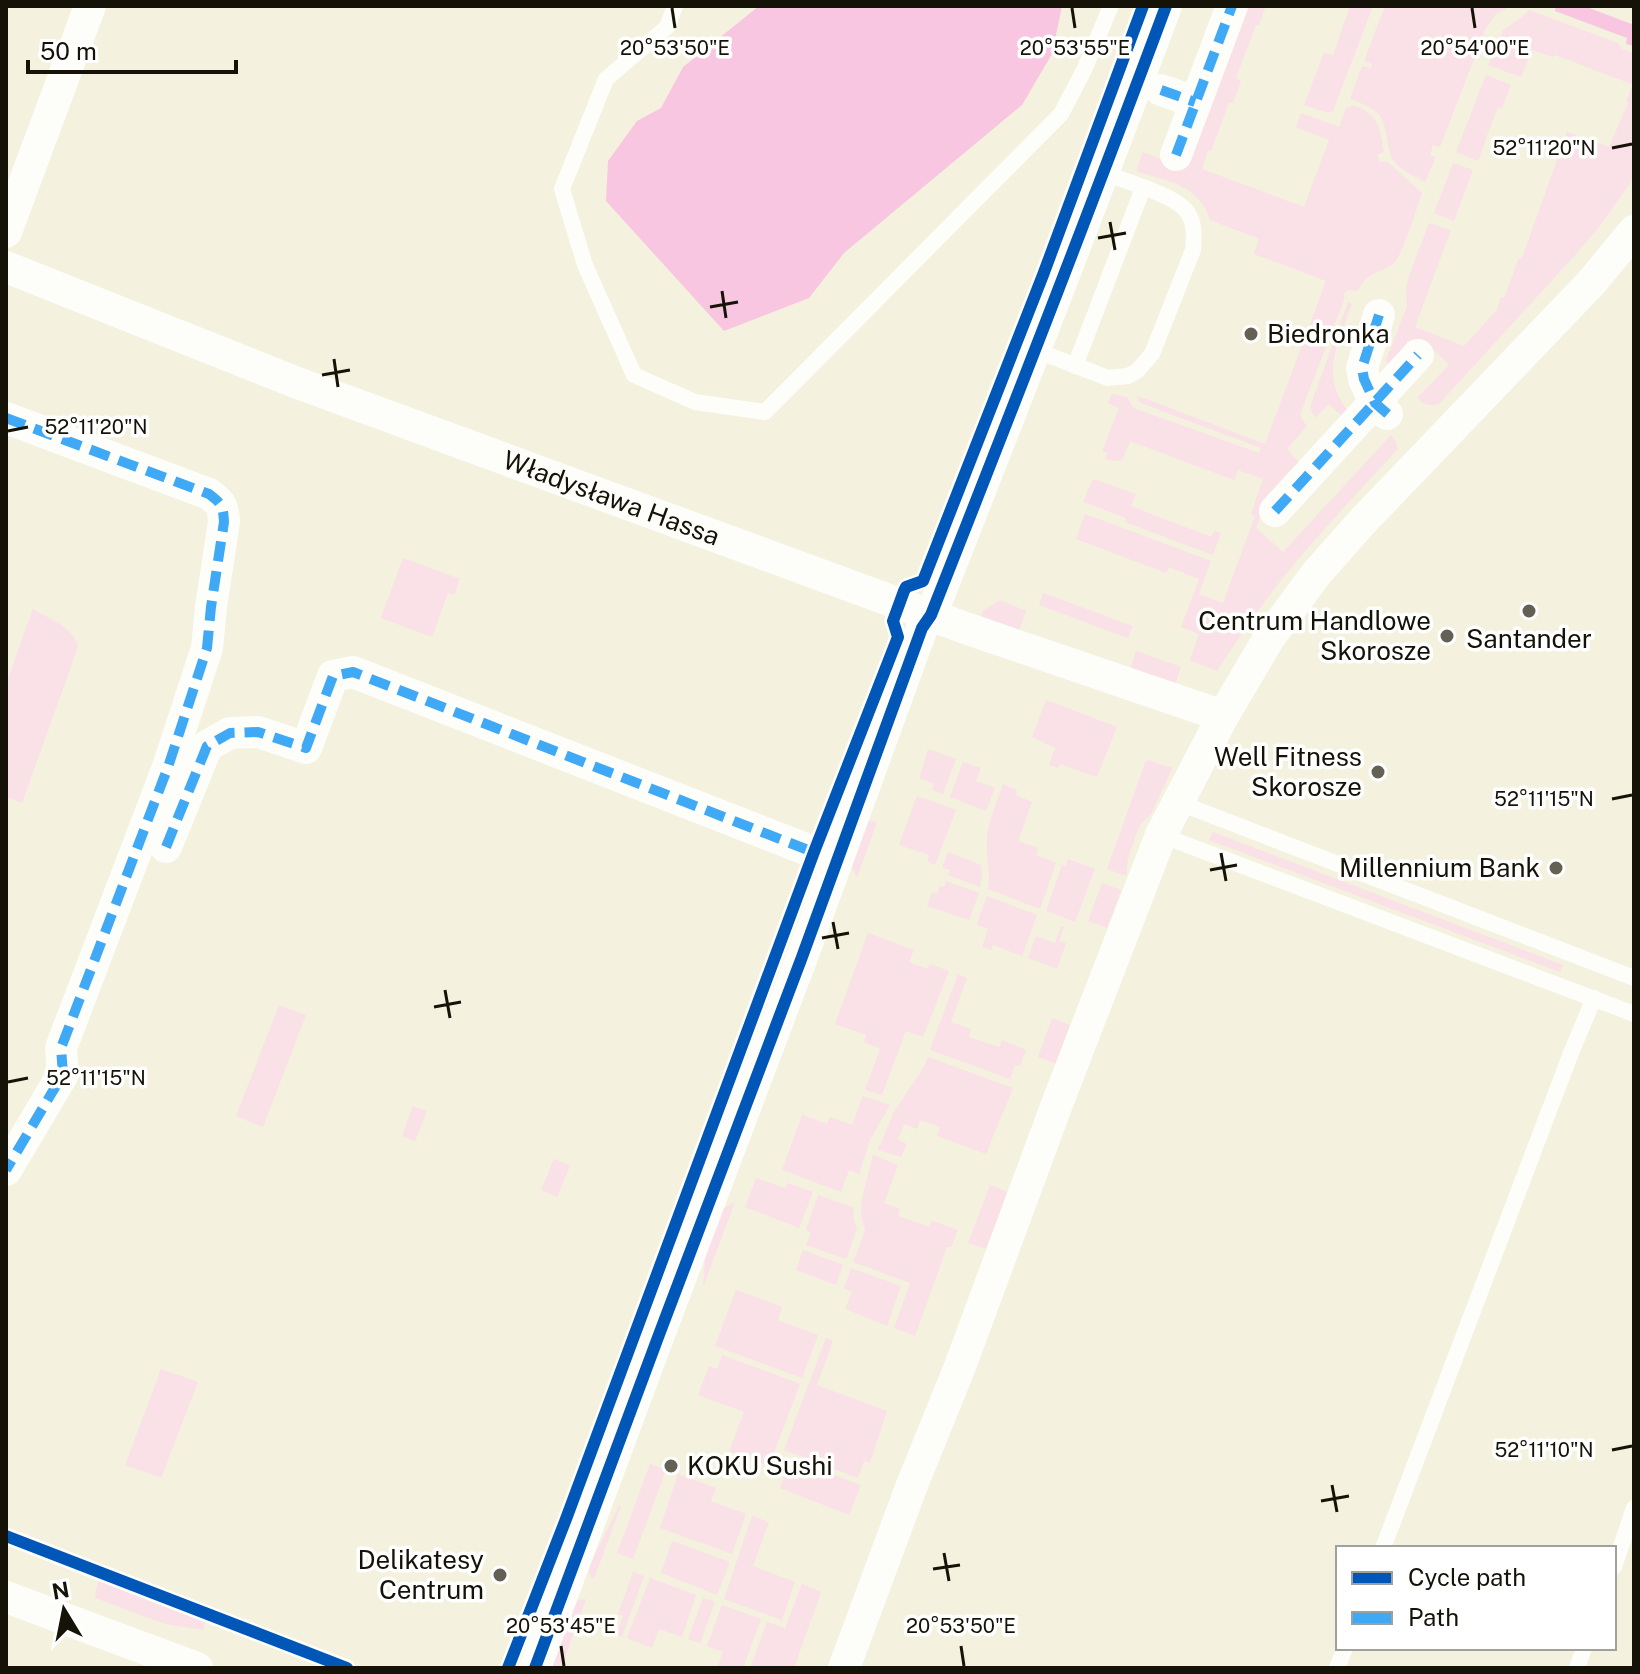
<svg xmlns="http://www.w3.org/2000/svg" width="1640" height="1674" font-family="'Public Sans',sans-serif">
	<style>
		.green { fill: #f9e1e7 }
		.water { fill: #f8c6e0 }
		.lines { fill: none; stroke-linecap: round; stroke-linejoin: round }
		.service { stroke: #fdfdfa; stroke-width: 16 }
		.minor { stroke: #fdfdfa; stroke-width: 32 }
		.quiet { stroke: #3fa9f5; stroke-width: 10; stroke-dasharray: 20 10; stroke-linecap: butt }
		.cycleway-casing { stroke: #fff; stroke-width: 17 }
		.cycleway { stroke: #0057b8; stroke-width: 12 }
		.ticks { fill: none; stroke: #151308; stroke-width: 3 }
		.poi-dot { fill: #636153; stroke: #fff; stroke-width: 3 }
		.labels { text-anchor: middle; stroke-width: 7; stroke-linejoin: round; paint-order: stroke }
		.poi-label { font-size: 26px; fill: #151308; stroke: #fff; text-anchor: end }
		.street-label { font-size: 26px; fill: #151308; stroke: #fff }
		.ticks-label { font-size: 20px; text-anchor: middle; fill: #151308; stroke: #fff; stroke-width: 7; stroke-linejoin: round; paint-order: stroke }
	</style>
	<rect width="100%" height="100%" fill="#f4f1de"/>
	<path class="green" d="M1246,6H1266L1259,25H1256L1236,78L1241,81L1233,103H1229L1211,151L1208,150L1202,169L1304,207L1329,140L1296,127L1301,113L1339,127L1346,108L1353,105C1380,116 1379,125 1384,152L1377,155L1380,162L1385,161L1388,162L1422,193C1417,207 1402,257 1393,264C1379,275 1367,271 1358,291L1348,290L1344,294V300L1301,412V418L1307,426L1287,449L1302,466L1264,506L1256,528L1283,552L1391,435L1396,442L1398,449C1361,489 1324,528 1290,569C1263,602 1240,636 1217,671L1190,660L1199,634L1181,627L1199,579L1169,567L1166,573L1076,539L1085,514L1211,561L1199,594L1223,603L1255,516L1251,514L1263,479L1238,470L1234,480L1130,441L1123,459L1118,461L1105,459L1108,453L1102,451L1119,408L1108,403L1112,394L1127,397L1132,406L1139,410L1259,453L1261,448L1141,403L1136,397L1144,398L1265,444L1326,281L1254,254L1259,239L1210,220C1200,185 1167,181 1136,171L1143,152L1182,167Z
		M1350,6H1373L1333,111L1328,113L1304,105L1324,53L1333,55Z
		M1385,6H1503L1506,9L1496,14L1486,28L1440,147L1433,145L1430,155L1436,157L1425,182C1415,177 1400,170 1394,161C1390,156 1389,149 1388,143C1383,112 1379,110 1350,99L1362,66L1371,68L1372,64L1364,61Z
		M1529,10L1618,43L1622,49L1634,53V85L1555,55L1553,57L1532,50L1521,77L1488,65L1503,30L1522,17Z
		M1486,75L1511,85L1502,108L1498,107L1488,133L1481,131L1488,134L1478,161L1456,152Z
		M1632,86L1634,87V176L1630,183L1599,227L1577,253L1439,404C1430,406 1424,405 1417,398L1449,365C1437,353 1425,339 1407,341V344L1411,345L1391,367L1386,360L1407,306L1406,287L1409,276L1429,223L1451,230L1415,327L1464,346L1497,310L1501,297L1504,298L1519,258L1521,259L1526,247L1567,132L1609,147L1628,103L1626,102Z
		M1453,163L1473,170L1454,221L1434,213Z
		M1348,302L1352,304C1338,343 1318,377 1350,413L1345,419L1329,404L1315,418L1310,407Z
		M1093,479L1136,494L1131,506L1211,537L1214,531L1221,533L1213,555L1125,522L1126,518L1083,502Z
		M403,558L460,579L454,595L448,593L432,637L381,618Z
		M1043,593L1133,626L1128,638L1039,605Z
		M1000,600L1026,611L1019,630L981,616L984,610Z
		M33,609C49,619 74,627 78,647L22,803L6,797V684Z
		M1136,651L1181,667L1174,687L1130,670Z
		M1046,700L1117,727L1097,777L1060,764L1058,768L1049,765L1055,748L1032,737Z
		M928,749L956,759L943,794L932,790L934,783L921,779L920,776Z
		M1149,760L1168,767H1173L1151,814L1141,824L1136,835L1128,858L1126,876L1107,869L1145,763Z
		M963,762L981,768L976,781L995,788L986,811L950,797Z
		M1003,784L1017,790L1016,795L1032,802L1018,841L1038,848L1036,855L1056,863L1040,909L988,889C991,873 986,859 987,842C987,822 997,803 1003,784Z
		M917,796L956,810L935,865L927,862L929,855L899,845Z
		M869,821L877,822L857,878L850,863L865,824Z
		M1213,832L1563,965L1560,972L1209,840Z
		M948,852L981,865L982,875L980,887L948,875L950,870L942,868Z
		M1068,859L1095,869L1075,922L1046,911L1062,865L1066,866Z
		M946,881L979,893L969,920L927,906L932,892L937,894L940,886L944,887Z
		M1102,883L1121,890L1107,928L1088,921Z
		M987,896L1037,915L1022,956L993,945L991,950L982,947L988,929L977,925V923Z
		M1061,926L1064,927L1059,941L1066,943L1057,969L1028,958L1036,936L1055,943Z
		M868,933L914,950L909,962L927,969L930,964L949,971L923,1037L906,1031L882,1095L865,1090L880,1049L864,1042L866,1035L835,1024Z
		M958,974L967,978L951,1022L971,1029L969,1037L999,1047L1002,1040L1026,1050L1020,1066L1015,1065L1010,1079L930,1050Z
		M279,1005L306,1015L263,1127L236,1116Z
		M1052,1018L1070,1025L1056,1064L1038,1057Z
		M928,1057L1013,1088L986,1154L937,1136L940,1127L920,1120L917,1129L904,1124L898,1140L907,1144L901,1157L878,1150L894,1112L923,1068Z
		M863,1096L890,1105L870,1140L859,1174L849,1170L841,1192L782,1170L802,1115L827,1124L830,1117L852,1125Z
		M413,1106L427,1111L415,1141L402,1136Z
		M873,1155L898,1165L884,1203L900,1209L898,1216L929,1227L932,1221L958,1230L951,1247H947L915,1336L894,1328L910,1283L853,1262L865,1230L861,1213L862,1198Z
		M554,1159L570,1166L557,1197L541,1190Z
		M756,1178L785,1188L788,1183L813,1192L799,1228L745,1207Z
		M990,1185L1008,1192L986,1249L968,1243Z
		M818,1195L854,1208L853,1216L857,1229L846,1259L806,1245L811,1232L806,1230Z
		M735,1202L704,1285L703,1284L706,1250L721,1210Z
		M803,1250L843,1265L836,1285L796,1270Z
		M851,1268L901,1286L887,1326L845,1309L852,1292L844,1288Z
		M736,1290L782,1307L778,1320L818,1335L802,1378L715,1346Z
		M826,1338L833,1341L817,1385L887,1411L870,1463L864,1461L858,1478L784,1450Z
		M722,1355L800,1384L769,1466L729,1451L744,1412L698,1395L709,1366L717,1369Z
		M161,1369L198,1382L161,1478L125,1465Z
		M782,1456L861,1485L849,1515L780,1488L786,1473L778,1469Z
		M650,1464L666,1470L633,1559L617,1553Z
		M678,1474L716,1488L711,1501L746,1514L732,1554L660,1528Z
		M619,1506H621L594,1579L590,1576L588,1568Z
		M752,1516L769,1522L753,1566L795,1582L782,1620L724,1599Z
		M672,1541L730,1562L717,1595L661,1573Z
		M633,1572L644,1576L622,1637L617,1635L623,1616L618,1614Z
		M100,1577L207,1617L203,1630L165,1624L95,1598L96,1589Z
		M650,1578L696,1595L682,1637L659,1629L652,1648L627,1638Z
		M802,1584L821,1592L794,1668H750L767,1622L785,1628Z
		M703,1598L715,1602L700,1643L688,1639Z
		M586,1599L561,1668H551L575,1603L578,1600Z
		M722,1605L761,1619L743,1668H717L723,1652L707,1646Z"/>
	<path class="water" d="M759,6H1062L1052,54L1022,105L844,253L809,298L724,331L606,201L608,161L637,121L661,108L683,67Z
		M1556,6H1584L1634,25V46L1626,44L1627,38L1555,11Z"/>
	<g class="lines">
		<path class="service" d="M675,6L667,27L606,79L562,189L585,265L634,375L695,402L765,412L1061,114L1084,70L1111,6
			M1035,350L1108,378L1128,376L1137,371L1152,354L1193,250C1194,237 1195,224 1188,213C1177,195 1124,181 1104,173
			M1075,366L1143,188
			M1177,802L1634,978
			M1161,835L1634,1014
			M1383,1548L1571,1053L1594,998
			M1614,1567L1634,1508
			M1337,1668L1345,1648
			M1577,1668L1584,1648"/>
		<g class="minor">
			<path d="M1161,90L1195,102"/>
			<path d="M1176,155L1232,6"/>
			<path d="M6,232L90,6"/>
			<path id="s1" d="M6,267L295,382L968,629L1223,716"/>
			<path d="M1379,315L1362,368L1364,379L1375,403L1387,414"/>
			<path d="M6,418L209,494C222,504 223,506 224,522L211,607L207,648L168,767L61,1048L63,1074L6,1170"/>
			<path d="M1275,511L1418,355"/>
			<path d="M166,847L207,746L230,733L258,732L306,748L333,676L353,672L808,850"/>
			<path d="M6,1597L197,1668"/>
			<path d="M535,1668L657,1340L802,957L922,628L931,615C1011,413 1090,210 1166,6"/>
			<path d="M844,1668L912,1485L959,1369L1057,1104L1161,835L1223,716L1269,638L1316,574L1362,522L1591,283L1634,231"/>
		</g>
		<path class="quiet" d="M1161,90L1195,102
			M1176,155L1232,6
			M1379,315L1362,368L1364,379L1375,403L1390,416
			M6,418L209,494C222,504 223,506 224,522L211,607L207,648L168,767L61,1048L63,1074L6,1170
			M1275,511L1418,355
			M166,847L207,746L230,733L258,732L306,748L333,676L353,672L808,850"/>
		<g class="cycleway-casing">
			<path id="cycleway" d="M6,1536L347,1668
				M508,1668L566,1519L814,852L898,637L893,621L904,591L906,587L923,581L1043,275L1143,6
				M535,1668L657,1340L802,957L922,628L931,615C1011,413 1090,210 1166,6"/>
		</g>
		<use href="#cycleway" class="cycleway"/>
	</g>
	<path class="ticks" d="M672,8L675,28M1072,8L1075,28M1472,8L1475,28M1612,148L1632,144M1110,222L1115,250M1098,238L1126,233M722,291L726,318M710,307L738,302M334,359L338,387M322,375L350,370M8,431L28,427M1612,799L1632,795M1221,853L1226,881M1210,870L1237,865M833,922L838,949M822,938L849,933M445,990L450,1018M434,1007L461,1002M8,1082L28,1078M1612,1450L1632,1446M1332,1485L1337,1512M1321,1501L1349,1496M944,1553L949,1581M933,1569L960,1565M561,1646L564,1666M961,1646L964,1666"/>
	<g class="poi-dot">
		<circle cx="1251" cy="334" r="8"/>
		<circle cx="1529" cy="611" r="8"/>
		<circle cx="1447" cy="636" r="8"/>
		<circle cx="1378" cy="772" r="8"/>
		<circle cx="1556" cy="868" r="8"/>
		<circle cx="671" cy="1466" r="8"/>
		<circle cx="500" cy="1575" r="8"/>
	</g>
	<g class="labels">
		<g class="poi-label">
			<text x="1267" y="343" text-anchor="start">Biedronka</text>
			<text x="1431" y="630">Centrum Handlowe<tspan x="1431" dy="30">Skorosze</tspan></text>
			<text x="1529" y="648" text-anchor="middle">Santander</text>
			<text x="1362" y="766">Well Fitness<tspan x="1362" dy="30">Skorosze</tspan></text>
			<text x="1540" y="877">Millennium Bank</text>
			<text x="687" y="1475" text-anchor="start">KOKU Sushi</text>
			<text x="484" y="1569">Delikatesy<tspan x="484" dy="30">Centrum</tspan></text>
		</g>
		<g class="street-label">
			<text dy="9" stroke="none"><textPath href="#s1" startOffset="648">Władysława Hassa</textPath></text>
		</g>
	</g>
	<g class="ticks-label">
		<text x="675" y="55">20°53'50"E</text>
		<text x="1075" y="55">20°53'55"E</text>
		<text x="1475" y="55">20°54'00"E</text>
		<text x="1544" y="155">52°11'20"N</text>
		<text x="96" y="434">52°11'20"N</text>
		<text x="1544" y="806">52°11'15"N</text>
		<text x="96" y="1085">52°11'15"N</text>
		<text x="1544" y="1457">52°11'10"N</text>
		<text x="561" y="1633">20°53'45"E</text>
		<text x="961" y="1633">20°53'50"E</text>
	</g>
	<rect width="1640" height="1674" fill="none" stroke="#151308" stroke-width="16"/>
	<rect x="1336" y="1546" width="280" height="104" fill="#ffffff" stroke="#a1a19c" stroke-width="2"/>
	<rect x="1352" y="1572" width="40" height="12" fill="#0057b8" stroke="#a1a19c" stroke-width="2"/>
	<text x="1408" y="1586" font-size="24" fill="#151308">Cycle path</text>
	<rect x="1352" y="1612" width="40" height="12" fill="#3fa9f5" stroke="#a1a19c" stroke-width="2"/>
	<text x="1408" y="1626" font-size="24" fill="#151308">Path</text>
	<g transform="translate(64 1610) rotate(350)" stroke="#ffffff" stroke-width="6" paint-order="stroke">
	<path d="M0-6L14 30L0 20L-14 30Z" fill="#151308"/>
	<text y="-12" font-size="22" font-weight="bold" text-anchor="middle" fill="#151308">N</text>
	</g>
	<path d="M28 60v12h208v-12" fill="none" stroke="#151308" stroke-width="4"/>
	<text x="40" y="60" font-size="24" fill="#151308" stroke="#ffffff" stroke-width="6" paint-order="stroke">50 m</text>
</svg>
